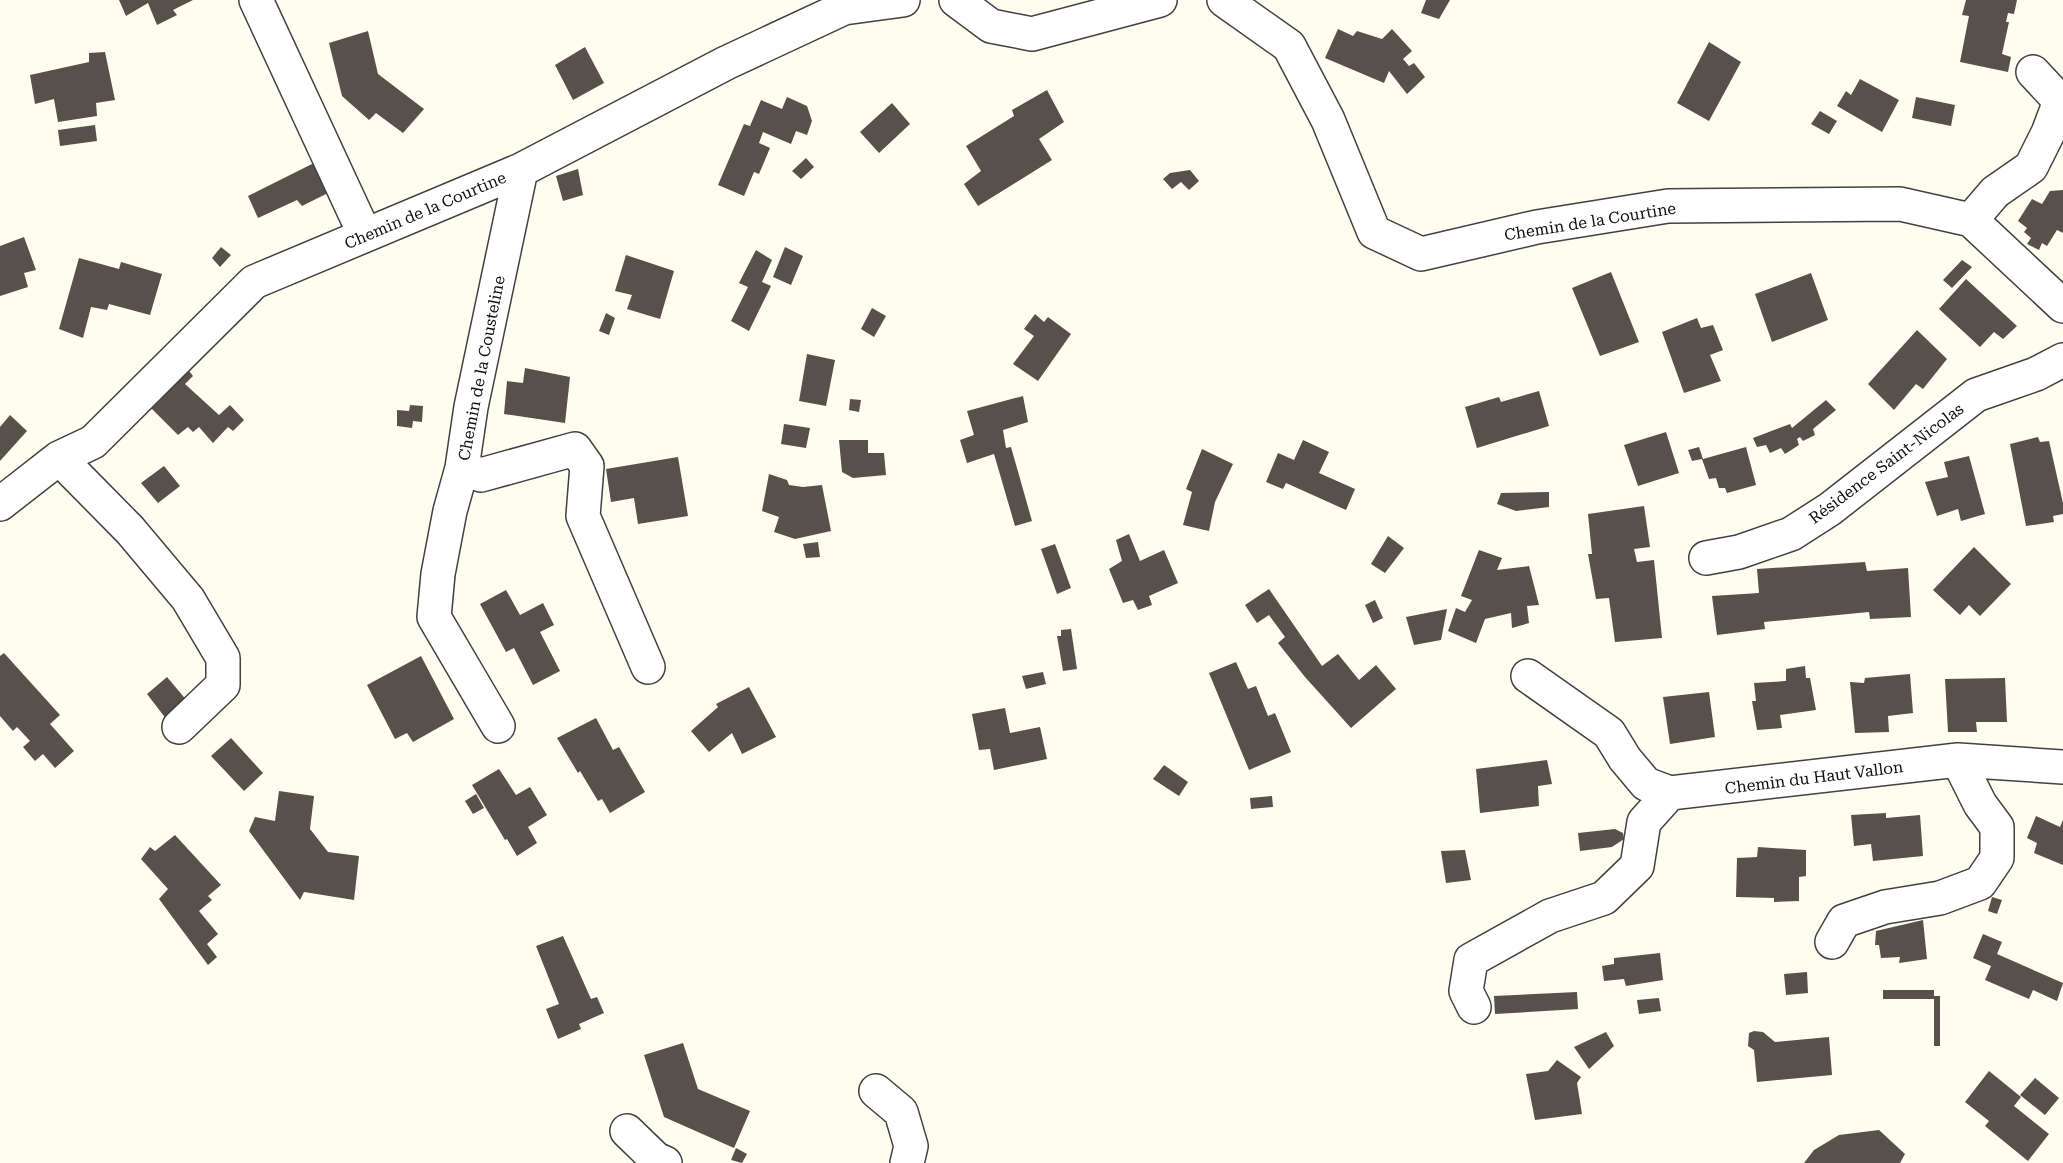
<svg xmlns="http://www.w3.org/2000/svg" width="2063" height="1163" font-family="'Roboto Serif',serif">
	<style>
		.building { fill: #58504a }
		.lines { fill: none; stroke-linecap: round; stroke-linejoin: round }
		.minor-casing { stroke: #414141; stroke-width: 36 }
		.minor { stroke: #fff; stroke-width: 33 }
		.labels { text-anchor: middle; stroke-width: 6; stroke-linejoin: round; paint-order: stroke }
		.street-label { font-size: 16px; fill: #0e0e0e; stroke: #fff }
	</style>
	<rect width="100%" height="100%" fill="#fffdef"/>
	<path class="building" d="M119,0H193L173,10L177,15L157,25L148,3L126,16Z
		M1426,0H1450L1439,19L1421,13Z
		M1966,0H2017L2014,14L2008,13L2006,22H2009L2002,54L2011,57L2008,72L1960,62L1969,16L1962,15Z
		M1338,29L1353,36L1357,31L1382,39L1392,29L1412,51L1403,59L1409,66L1414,63L1425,77L1407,94L1389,71L1384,83L1325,58Z
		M368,31L378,74L424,109L403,133L376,113L369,120L342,96L329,43Z
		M1709,42L1741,62L1709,121L1677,103Z
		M585,47L604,83L573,100L555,65Z
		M105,52L115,100L96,103L97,116L58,122L54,99L35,104L30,75L89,62V53Z
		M1860,79L1899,100L1882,132L1837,106L1846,91L1851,95Z
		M1047,90L1064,122L1039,139L1052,160L978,206L964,184L981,171L966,146L1014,116L1012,110Z
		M787,97L807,106L812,121L807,135L796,131L791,144L763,132L759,143L770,148L759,174L754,172L744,196L718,185L744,124L750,126L761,100L782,109Z
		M1916,97L1955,105L1951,126L1912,118Z
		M892,103L910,124L879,153L860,132Z
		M1820,111L1837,121L1829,134L1811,124Z
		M95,125L97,141L60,146L58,130Z
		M806,158L814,167L801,179L792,171Z
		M314,163L328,193L302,206L297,200L258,218L248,196Z
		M578,169L583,195L563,201L556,176Z
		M1190,170L1199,181L1189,190L1181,182L1172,189L1163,179L1170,173Z
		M2063,190V233L2057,230L2047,246L2042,243L2039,250L2027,244L2031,238L2024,232L2027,228L2018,221L2032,199L2042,204L2050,191Z
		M24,237L36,270L24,273L28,287L0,296V246Z
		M221,247L231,255L220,267L212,258Z
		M785,247L803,256L791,285L773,277Z
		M756,250L772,260L762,282L771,286L749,331L731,321L748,287L739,283Z
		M626,255L674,271L660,319L627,309L632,295L615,291Z
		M79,258L119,269L121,262L162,274L150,315L109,304L107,310L91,307L83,338L59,329Z
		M1962,260L1972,267L1952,288L1943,280Z
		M1611,272L1639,342L1600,356L1572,288Z
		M1811,273L1828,320L1772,342L1755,294Z
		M1966,279L2017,326L2003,339L1994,332L1980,347L1939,309Z
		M872,308L886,316L874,337L861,329Z
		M606,313L615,318L609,335L599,331Z
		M1035,314L1044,322L1048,317L1071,334L1038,381L1013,364L1034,336L1024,329Z
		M1697,318L1701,328L1713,325L1723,350L1710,355L1721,381L1684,393L1662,332Z
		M1917,330L1947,359L1923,389L1916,384L1894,410L1868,384Z
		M807,354L835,360L826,406L799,401Z
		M185,366L193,376L185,384L219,415L230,405L244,420L233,431L228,427L213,443L199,427L193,432L188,427L178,435L147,404Z
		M525,368L570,377L565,423L504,414L507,381L523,383Z
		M1539,391L1549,426L1477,448L1465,407L1499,397L1501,402Z
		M1023,396L1028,422L1003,430L1006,448L1011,447L1032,521L1015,526L994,454L967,463L960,440L974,435L967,411Z
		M850,399L861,400L859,412L849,410Z
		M1826,400L1836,410L1813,429L1815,435L1803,441L1800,437L1797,439L1799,445L1785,454L1781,448L1770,453L1766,445L1757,447L1753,438L1790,424L1792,428Z
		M410,405L423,406L422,422L413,421L412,428L397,426V410L409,411Z
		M10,415L27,431L0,461V427Z
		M784,424L810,428L806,448L781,444Z
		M1666,432L1679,473L1638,486L1624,445Z
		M2038,437L2040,442L2049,441L2063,503V514L2053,516L2054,522L2026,526L2010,444Z
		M839,440H868V453H884L886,475L853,478L842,472Z
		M1303,440L1329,452L1319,473L1355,489L1346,510L1286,483L1283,489L1266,482L1278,453L1294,460Z
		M1699,447L1703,459L1746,447L1756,485L1727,493L1725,488H1719L1716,478L1709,479L1702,459L1692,461L1688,450Z
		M1202,449L1233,464L1215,502L1209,531L1183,525L1192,492L1186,489Z
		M1969,456L1985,514L1961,521L1958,509L1937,516L1925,482L1948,477L1944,462Z
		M678,457L688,516L638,524L634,498L611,502L606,469Z
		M164,466L180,486L158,503L141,483Z
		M769,474L787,480L789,485L803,487L822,485L831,531L795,539L774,532L779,517L762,511Z
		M1549,492V507L1516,511L1497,504L1501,493Z
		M1644,506L1650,547L1634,549L1637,562L1654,560L1662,638L1615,642L1609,598L1596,599L1588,554H1592L1588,514Z
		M1129,534L1140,561L1164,550L1178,583L1149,596L1152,605L1138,610L1133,600L1123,603L1109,569L1122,561L1116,540Z
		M1388,536L1404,548L1385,573L1371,564Z
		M818,542L820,557L806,558L803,544Z
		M1055,544L1071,588L1057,594L1041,549Z
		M1974,547L2011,584L1980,616L1969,605L1960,615L1933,590Z
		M1479,550L1502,558L1497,570L1529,566L1539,605L1527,606L1529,623L1512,628L1511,613L1485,619L1476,643L1448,631L1456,608L1465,612L1472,600L1461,596Z
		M1865,562L1867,571L1908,568L1911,617L1870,619L1869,612L1764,622L1765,629L1717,635L1712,596L1759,593L1757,569Z
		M1269,589L1322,666L1338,654L1359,680L1376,665L1396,689L1351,728L1305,677L1278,643L1285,637L1269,615L1257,623L1245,605Z
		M506,590L520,615L543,603L554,625L540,632L560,671L533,685L514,648L506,652L480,604Z
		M1375,600L1383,618L1373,623L1365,605Z
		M1447,609L1441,640L1414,645L1406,617Z
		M1071,629L1077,669L1063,671L1057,636H1061V630Z
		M4,653L60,715L50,724L74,751L55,768L43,754L35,761L23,747L30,741L17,727L13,731L0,716V656Z
		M421,656L454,719L413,742L407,733L395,739L367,685Z
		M1236,662L1248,689L1256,686L1268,716L1275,713L1291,752L1249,770L1209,673Z
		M1805,666L1806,678H1810L1816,710L1780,715L1782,728L1757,730L1752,701H1756L1754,683L1786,681V669Z
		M1043,672L1046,684L1026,689L1022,676Z
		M1910,674L1913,713L1888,716L1889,732L1855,733L1850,682L1864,683L1865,678Z
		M167,677L188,702L167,720L147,694Z
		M2005,678L2007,722H1976L1977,732H1948L1945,679Z
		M749,687L776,737L742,754L732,733L709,752L691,731L718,707L716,704Z
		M1709,692L1715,737L1670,744L1663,697Z
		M1005,708L1010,733L1040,727L1047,759L994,770L990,749L979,750L972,714Z
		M596,718L613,750L619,747L645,792L610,813L602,799L598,801L580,771L578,773L557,738Z
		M231,738L263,773L244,791L211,756Z
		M1547,760L1552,784L1538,786L1539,806L1480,813L1476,769Z
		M1164,765L1188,782L1179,796L1153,779Z
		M499,769L516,795L530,787L547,815L528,827L537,843L517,856L507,839L505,840L472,785Z
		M279,791L314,796L310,829L328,852L359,856L354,900L304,892L300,900L249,831L255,817L275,821Z
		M476,794L484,808L473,814L465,801Z
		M1272,796L1273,807L1251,809L1250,798Z
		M1886,813V818L1920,815L1923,856L1873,861L1871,844L1854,846L1851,815Z
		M2036,816L2060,827L2063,820V865L2034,853L2037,843L2027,838Z
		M1615,829L1623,833L1624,839L1612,847L1580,851L1578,833Z
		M175,835L221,885L208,896L212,900L199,911L218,934L207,944L217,957L208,965L159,899L168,889L141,859L150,847L155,851Z
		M1758,847L1806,850V876L1799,877V901L1774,902V898L1736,897L1737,858L1757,857Z
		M1465,850L1471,880L1446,883L1441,851Z
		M1992,897L2002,900L1997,914L1988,911Z
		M1923,920L1927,959L1899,963L1900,957L1881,958L1879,945H1875L1876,931Z
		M1983,934L2002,942L1997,954L2063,983L2057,1001L2033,990L2029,999L1985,980L1991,966L1973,958Z
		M563,936L591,999L597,997L604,1013L579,1024L581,1029L558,1039L546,1009L559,1004L536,946Z
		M1660,953L1663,980L1626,986L1624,979L1604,981L1602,966L1614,964V958Z
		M1807,972L1808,993L1786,995L1784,974Z
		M1883,990H1934V996H1940V1046H1934V999H1883Z
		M1577,992L1578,1009L1495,1014L1494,996Z
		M1659,998L1661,1011L1639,1014L1637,1000Z
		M1754,1031L1763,1032L1775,1042L1829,1037L1832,1075L1757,1082L1754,1050L1748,1046L1749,1033Z
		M1606,1032L1614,1046L1589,1069L1574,1047Z
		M683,1043L698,1089L750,1111L734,1148L664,1117L644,1055Z
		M1557,1060L1581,1077L1577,1083L1582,1114L1535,1120L1526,1074L1548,1071Z
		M1989,1071L2021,1097L2014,1106L2049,1134L2028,1161L1985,1126L1989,1121L1965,1102Z
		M2035,1078L2059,1098L2045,1115L2020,1095Z
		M1879,1130L1905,1154L1900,1163H1804L1814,1150L1839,1135Z
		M736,1148L747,1154L742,1163L731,1160Z"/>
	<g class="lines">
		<g class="minor-casing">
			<path id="minor" d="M256,0L365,235
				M956,0L991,26L1032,34L1160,0
				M1224,0L1289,46L1328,120L1374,232L1421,254L1537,227L1668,206L1900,204L1971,220L2063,306
				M521,170L471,407L462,468L481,475L575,449L587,466L583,516L648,667
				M1971,220L1995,192L2031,167L2048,133L2060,101L2033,72
				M59,458L130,530L188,599L223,658V685L179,727
				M462,468L450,511L438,574L434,617L498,726
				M0,504L59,458L93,442L254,282L521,170L726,63L844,8L903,0
				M1706,558L1739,552L1791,534L1830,509L1976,395L2036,374L2063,360
				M1528,676L1609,733L1625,759L1646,784L1670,793
				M1832,942L1844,921L1885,907L1940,898L1980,883L1997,858V827L1980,804L1958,760
				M1474,1007L1466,991L1471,960L1550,916L1604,898L1637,866L1644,822L1670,793L1958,760L2063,767
				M876,1091L901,1112L911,1146L907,1163
				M627,1131L656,1159L665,1163"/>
		</g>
		<use href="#minor" class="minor"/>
	</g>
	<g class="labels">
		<g class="street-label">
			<text transform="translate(425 210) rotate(-23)" y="6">Chemin de la Courtine</text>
			<text transform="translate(1590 221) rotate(-9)" y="6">Chemin de la Courtine</text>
			<text transform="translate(481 368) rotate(-79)" y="6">Chemin de la Cousteline</text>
			<text transform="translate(1886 463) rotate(-37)" y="6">Résidence Saint-Nicolas</text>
			<text transform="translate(1814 777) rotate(-7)" y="6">Chemin du Haut Vallon</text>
		</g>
	</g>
</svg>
